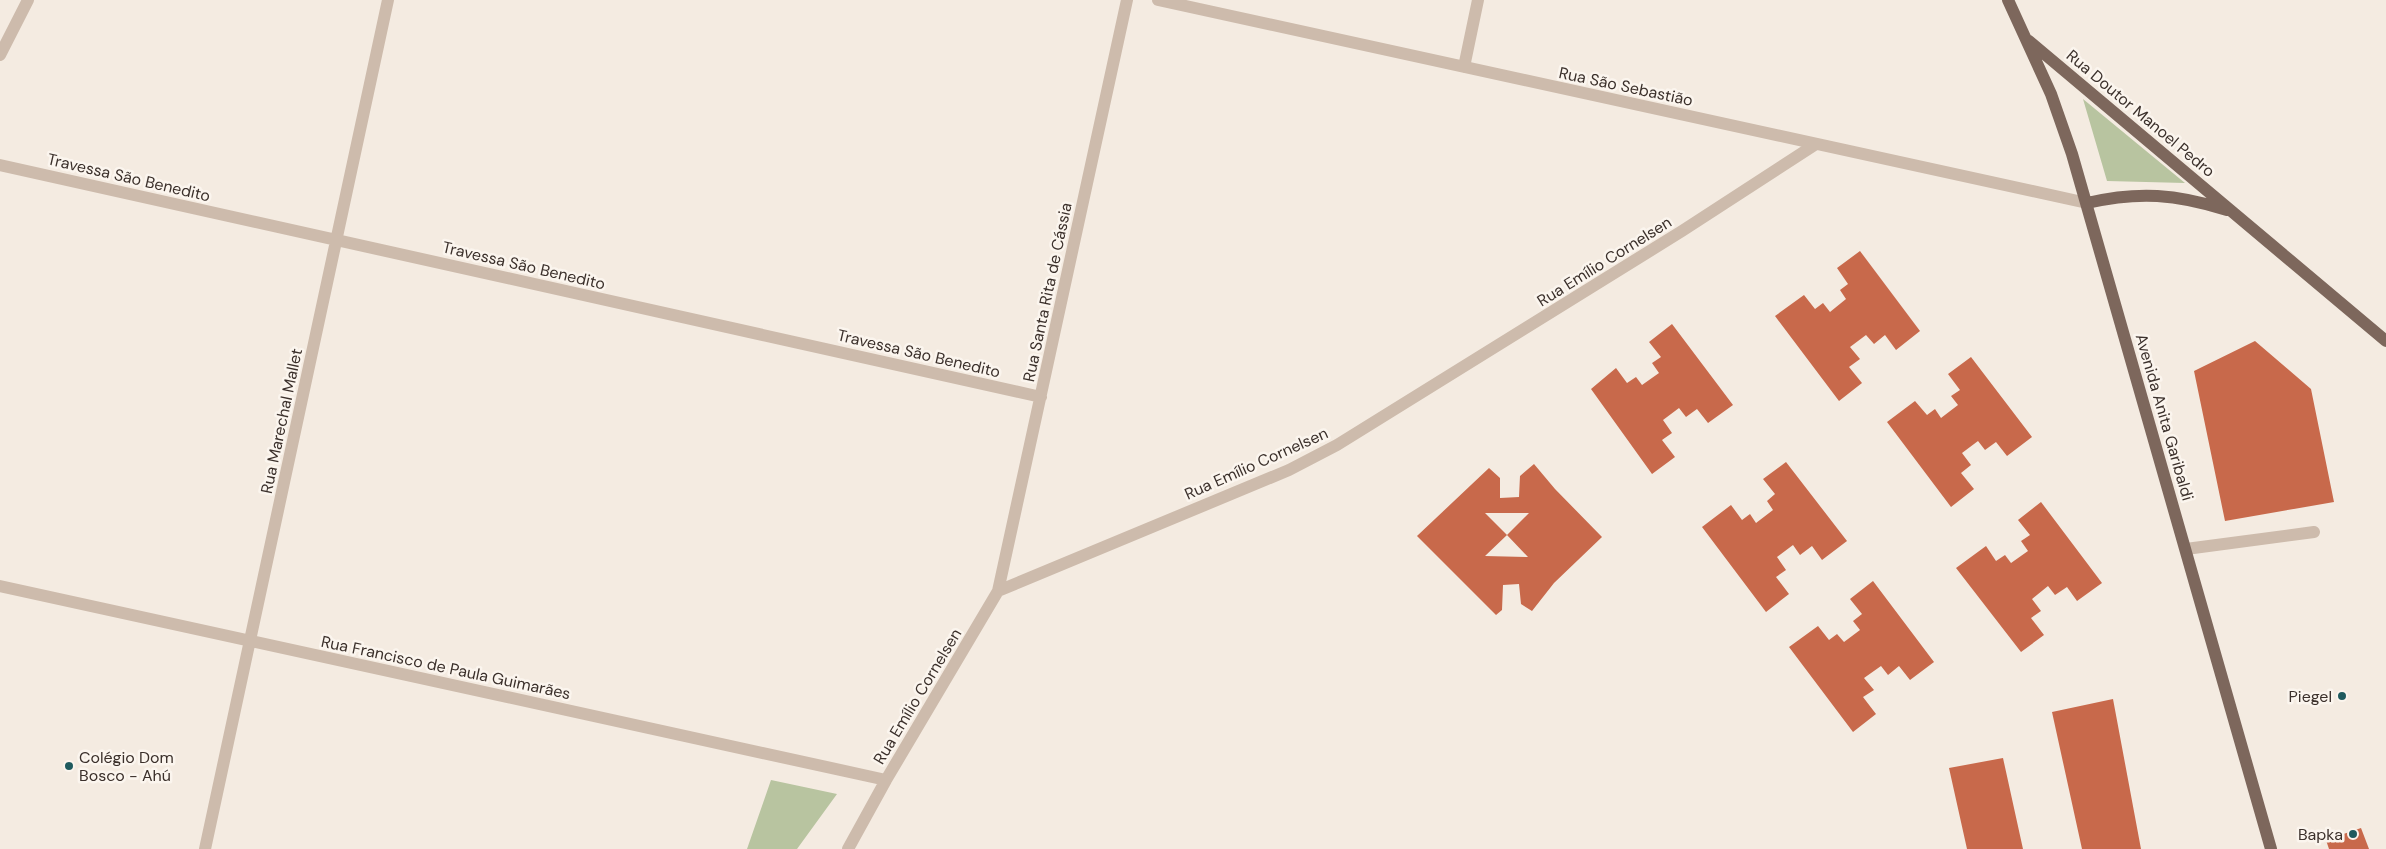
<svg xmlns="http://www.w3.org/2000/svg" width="2386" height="849" font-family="'DM Sans',sans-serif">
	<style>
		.green { fill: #b8c4a0 }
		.building { fill: #c8694b; fill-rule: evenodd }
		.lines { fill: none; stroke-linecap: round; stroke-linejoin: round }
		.minor { stroke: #cdbbac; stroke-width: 12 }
		.major { stroke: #7d675c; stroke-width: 12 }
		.poi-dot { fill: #1f5a5e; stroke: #fbf5ee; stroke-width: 2 }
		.labels { text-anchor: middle; stroke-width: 5; stroke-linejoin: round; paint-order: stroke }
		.street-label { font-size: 16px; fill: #3b302b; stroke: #fbf5ee }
		.poi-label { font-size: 16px; fill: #3b302b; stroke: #fbf5ee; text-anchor: end }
	</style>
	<rect width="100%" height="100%" fill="#f4ebe1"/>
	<path class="green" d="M2083,99L2185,183L2107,181Z
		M771,780L837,794L797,849H747Z"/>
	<path class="building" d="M1860,251L1920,331L1896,350L1885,335L1874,344L1866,335L1850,347L1860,359L1849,367L1862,383L1839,401L1775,316L1804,295L1815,309L1823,303L1830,312L1846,299L1840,290L1848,284L1837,268Z
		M1672,324L1733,405L1708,423L1697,409L1686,417L1679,408L1663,420L1672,433L1662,440L1675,457L1652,474L1591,389L1616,368L1627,383L1636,377L1642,385L1659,373L1652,363L1661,357L1649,342Z
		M2255,341L2311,389L2334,502L2225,521L2194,371Z
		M1971,357L2032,437L2007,456L1996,442L1985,450L1978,441L1962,453L1971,465L1961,473L1974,489L1951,507L1887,422L1915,401L1927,415L1935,409L1941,418L1958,405L1951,396L1960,390L1948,374Z
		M1786,462L1847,541L1822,560L1812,546L1800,555L1793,545L1777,557L1786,570L1776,577L1789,594L1766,612L1702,527L1731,505L1742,520L1750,514L1756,523L1773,510L1767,501L1775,494L1763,479Z
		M1534,464L1555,489L1602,537L1554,583L1532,611L1521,604L1519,584L1503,585L1502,610L1496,615L1417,536L1489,468L1500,478V498L1519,497L1520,476ZM1485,513H1529L1507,535L1528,557L1485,556L1507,535Z
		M2041,502L2102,583L2077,601L2067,587L2055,595L2048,586L2032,599L2041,611L2031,618L2044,635L2021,652L1956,568L1986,546L1996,561L2005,555L2011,563L2028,551L2021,541L2030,535L2018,520Z
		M1873,581L1934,662L1910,680L1899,666L1888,675L1881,666L1864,678L1874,690L1863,697L1876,714L1853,732L1789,647L1818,626L1829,640L1837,634L1844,642L1860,630L1853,621L1862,614L1850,599Z
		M2113,699L2141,849H2082L2052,712Z
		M2003,758L2023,849H1967L1949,768Z
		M2361,828L2369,849H2329L2326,840Z"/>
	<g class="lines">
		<path class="minor" d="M1158,0L2087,203
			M0,55L28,0
			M1464,67L1478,0
			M0,165L1041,397
			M2186,549L2314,532
			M0,586L886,780
			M998,591L1127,0
			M205,849L388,0
			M848,849L886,780L998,591L1289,470L1337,445L1682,231L1816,144"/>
		<path class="major" d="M2008,0L2051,94L2072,154L2271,849
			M2029,41L2386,341
			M2087,203C2139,191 2176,194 2227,210"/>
	</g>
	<g class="poi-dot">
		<circle cx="2342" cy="696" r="5"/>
		<circle cx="69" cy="766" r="5"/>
		<circle cx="2353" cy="834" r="5"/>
	</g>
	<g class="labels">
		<g class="street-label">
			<text transform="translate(1626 86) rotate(12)" y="6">Rua São Sebastião</text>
			<text transform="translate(2141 113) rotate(40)" y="6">Rua Doutor Manoel Pedro</text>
			<text transform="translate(129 177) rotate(13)" y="6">Travessa São Benedito</text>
			<text transform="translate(1604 261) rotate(-32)" y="6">Rua Emílio Cornelsen</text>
			<text transform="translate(524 265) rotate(13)" y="6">Travessa São Benedito</text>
			<text transform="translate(1047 292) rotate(-78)" y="6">Rua Santa Rita de Cássia</text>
			<text transform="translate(919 353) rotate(13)" y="6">Travessa São Benedito</text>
			<text transform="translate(2165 417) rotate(74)" y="6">Avenida Anita Garibaldi</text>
			<text transform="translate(281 421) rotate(-78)" y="6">Rua Marechal Mallet</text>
			<text transform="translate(1256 463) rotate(-24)" y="6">Rua Emílio Cornelsen</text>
			<text transform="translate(446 667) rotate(12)" y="6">Rua Francisco de Paula Guimarães</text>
			<text transform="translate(917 696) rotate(-59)" y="6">Rua Emílio Cornelsen</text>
		</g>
		<g class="poi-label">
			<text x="2332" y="702">Piegel</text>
			<text x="79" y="763" text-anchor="start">Colégio Dom<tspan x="79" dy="18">Bosco - Ahú</tspan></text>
			<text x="2343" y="840">Bapka</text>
		</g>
	</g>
</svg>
